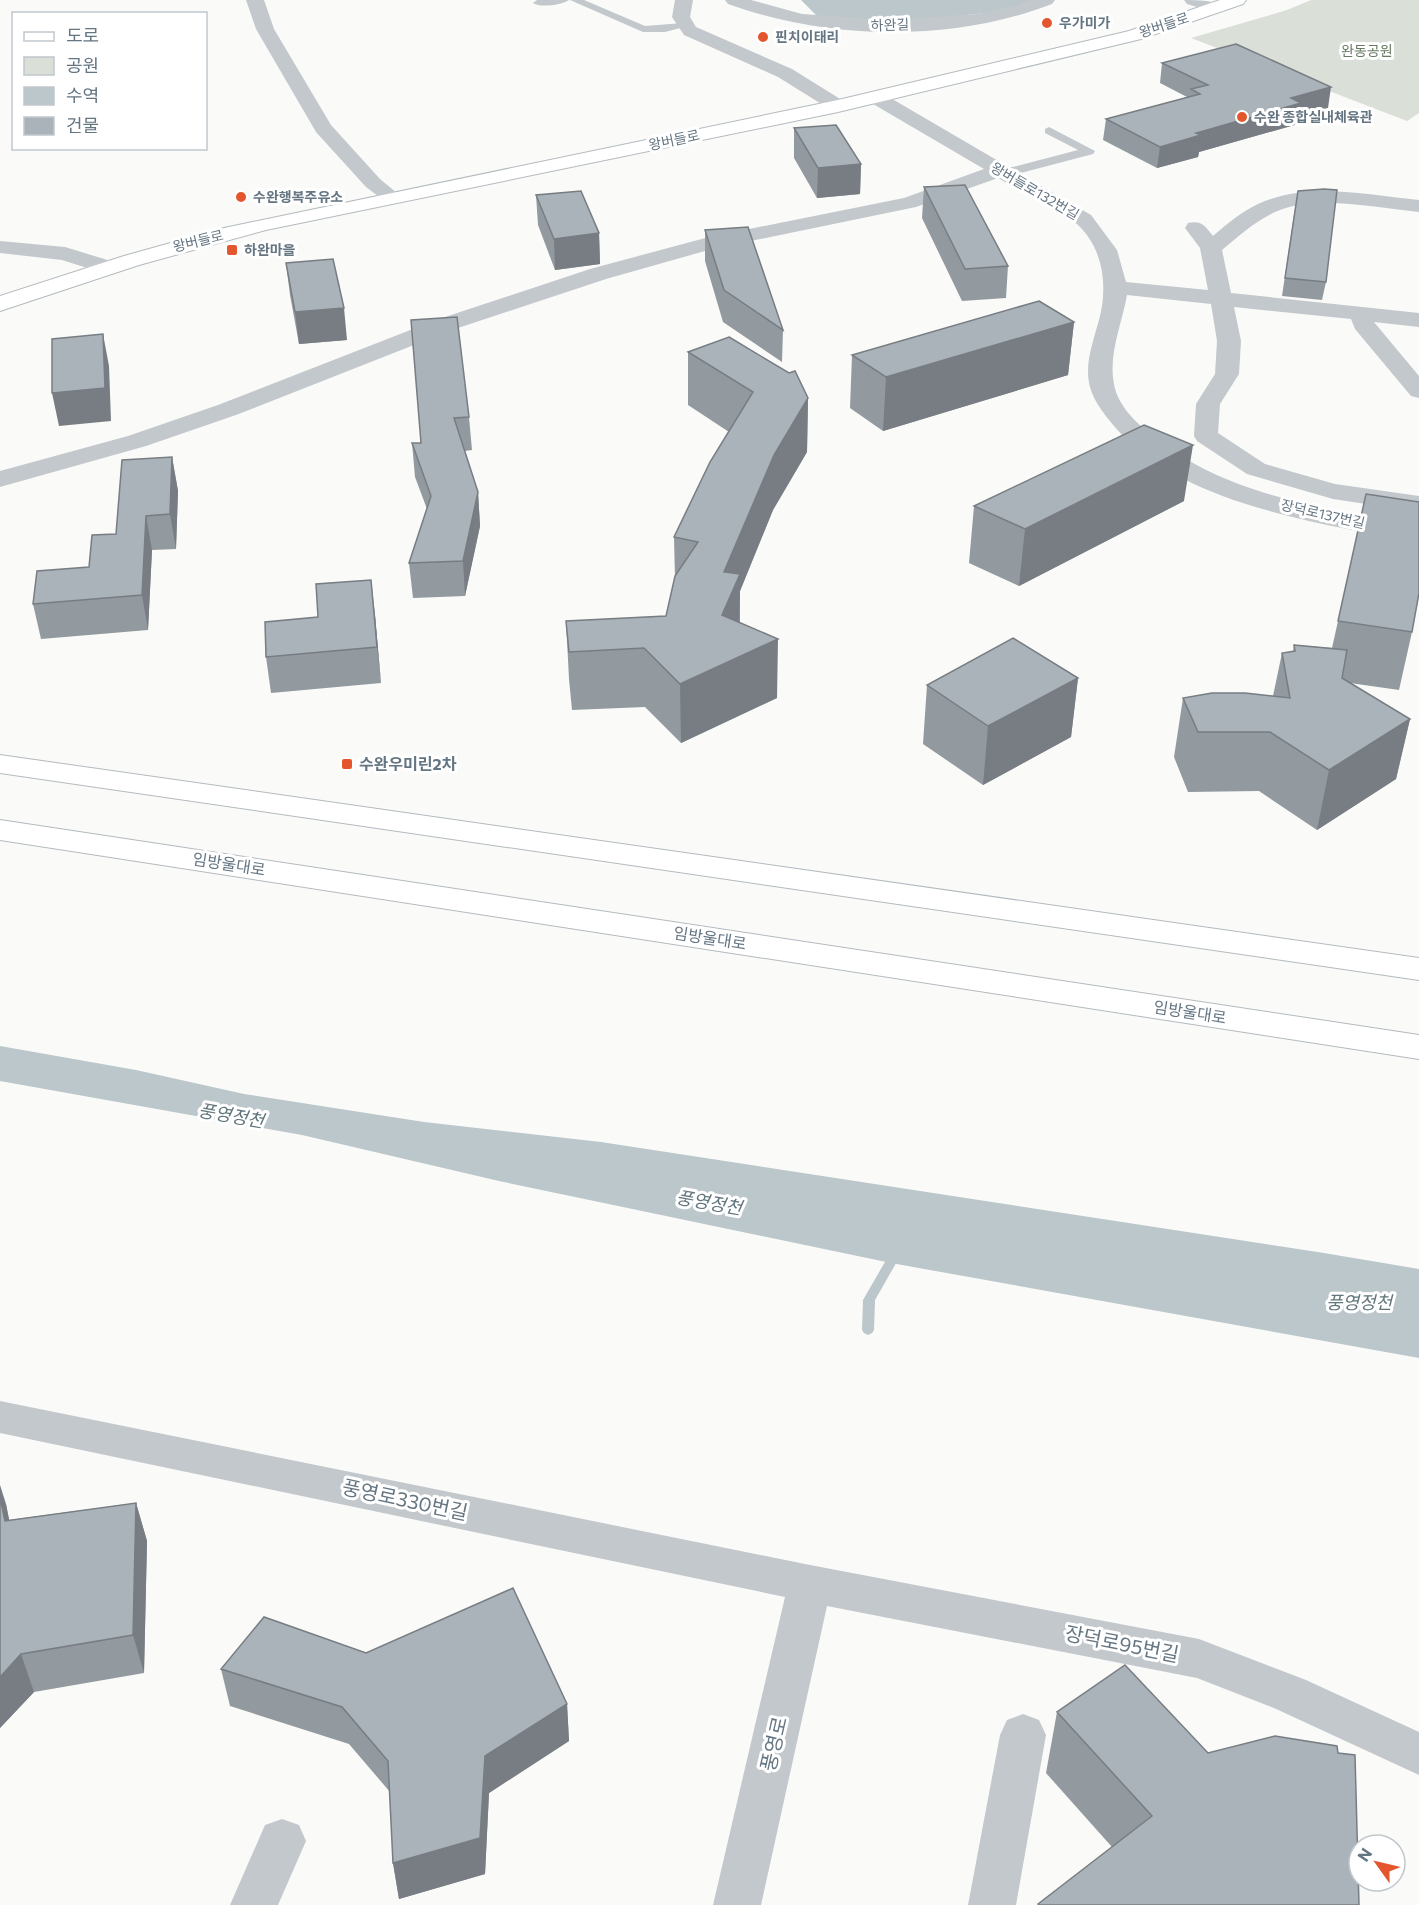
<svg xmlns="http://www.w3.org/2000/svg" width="1419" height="1905" font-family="Commissioner,'Noto Sans KR',sans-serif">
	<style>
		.green { fill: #dadfd7 }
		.water { fill: #bbc7cb }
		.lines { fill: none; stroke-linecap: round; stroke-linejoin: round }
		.stream { fill: #bbc7cb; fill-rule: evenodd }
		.secondary-casing { stroke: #b3babf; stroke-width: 2 }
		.lane { fill: #c3c8cc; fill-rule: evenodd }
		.street { fill: #c3c8cc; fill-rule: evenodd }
		.secondary { fill: #fff; fill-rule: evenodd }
		.wall { fill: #929a9f }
		.shaded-wall { fill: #777d82 }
		.building { fill: #aab3b9; stroke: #777d82; stroke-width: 1.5 }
		.poi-dot { fill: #e4572e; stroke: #fff; stroke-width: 2 }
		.labels { text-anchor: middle; stroke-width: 6; stroke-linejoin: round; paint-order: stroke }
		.far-poi-label { font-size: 14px; font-weight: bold; fill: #657683; stroke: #fff; text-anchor: start }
		.far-street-label { font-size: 14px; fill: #657683; stroke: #fff }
		.far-park-label { font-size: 14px; fill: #687a64; stroke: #fff }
		.poi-label { font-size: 16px; font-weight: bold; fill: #657683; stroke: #fff; text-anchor: start }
		.street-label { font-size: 16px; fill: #657683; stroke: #fff }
		.water-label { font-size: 18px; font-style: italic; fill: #60757c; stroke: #fff }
		.near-street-label { font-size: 20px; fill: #657683; stroke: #fff }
	</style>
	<rect width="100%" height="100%" fill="#fafaf8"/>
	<path class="green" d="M1311,0H1419V113L1407,121L1191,38L1287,10Z"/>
	<path class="water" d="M801,0H1034L1007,11L886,23L817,16Z
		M0,1046L136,1070L244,1094L424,1122L601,1142L1324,1253L1419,1269V1358L891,1263L499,1181L302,1135L0,1081Z"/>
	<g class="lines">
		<path class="stream" d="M897,1246L901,1248L903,1251L875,1300L874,1330L872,1333L868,1335L864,1333L862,1330L863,1300L893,1248Z"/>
		<g class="secondary-casing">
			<path id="secondary" d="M1220,0H1246L1243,4L1141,39L838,112L266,230L139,265L0,311V296L124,256L224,228L838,100L1129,31Z
				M0,755L1419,958V980L0,773Z
				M0,820L1419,1035V1059L0,840Z"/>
		</g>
		<path class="lane" d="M569,0C561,5 541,8 533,3L537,0Z
			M570,0H584L645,26L683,23L688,26L665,32H643Z
			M1049,127L1095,151L1093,154L1013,175L996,173V167H1013L1078,150L1045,133V129Z"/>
		<path class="street" d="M246,0H264L274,29L331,125L380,179L403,198L400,202L393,204L386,202L366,187L316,132L256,29Z
			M675,0H693L690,17L696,27L792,69L845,102L848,106L845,110H831L778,77L684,35L672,17Z
			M725,0H751L802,14L890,20L978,14L1011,7L1030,0H1055L1052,4C951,43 829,40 728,4Z
			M1184,0C1198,0 1216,0 1226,8L1223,12L1217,13L1187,4Z
			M875,91L882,93L1091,215L1117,250L1126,282L1208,290L1200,248L1185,228L1188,223C1202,220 1205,226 1213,236C1227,224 1241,212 1258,204C1307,181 1368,195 1419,200V212C1377,208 1314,194 1275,212C1255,221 1239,236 1222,250L1231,293L1419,313V327L1374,322L1419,376V398L1411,396L1355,329L1351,319L1234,307L1241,341L1239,374L1220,404L1218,433L1265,464L1335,484L1419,496V512L1333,499L1247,474L1197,441L1194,436L1196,404L1215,374L1217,341L1211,304L1127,295C1122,324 1108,354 1114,384C1117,403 1133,420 1148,432C1223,496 1325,508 1419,527V543C1323,523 1181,506 1114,426C1105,415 1094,402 1090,387C1084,365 1093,342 1099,320C1108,287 1104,249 1077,224C1070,218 1061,214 1053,210C1035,199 1017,188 998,178L916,207L712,249L606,279L452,330L236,415L146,446L0,487V471L128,436L218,405L436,320L590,269L709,237L904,198L984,169L868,101L865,97L868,93Z
			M0,241L65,247L114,262L117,267L114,272L106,274L62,260L0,253Z
			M0,1401L810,1565L1199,1639L1306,1680L1419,1732V1775L1274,1708L1197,1678L827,1606L761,1905H713L785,1597L0,1433Z
			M1023,1714L1039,1720L1046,1735L1016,1905H968L1000,1735L1007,1720Z
			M282,1819L299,1825L306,1841L278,1905H230L265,1825Z"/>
		<use href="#secondary" class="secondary"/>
	</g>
	<path class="wall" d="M1162,63L1328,108L1299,116L1298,124L1199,152L1198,157L1157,168L1103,140L1106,119L1187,97L1160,83Z
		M794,128L861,164L860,194L817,198L794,158Z
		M924,187L1008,266L1006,298L962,301L922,218Z
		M536,195L599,233L600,264L555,270L538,225Z
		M1295,208L1326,282L1322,300L1282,296Z
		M705,230L783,330L782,362L723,322L705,261Z
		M286,263L347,340L299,344L290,295Z
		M411,320L469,417L472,450L465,451L478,492L480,526L465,596L413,598L409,563L427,509L415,477L412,443H421Z
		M1074,322L1068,375L883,431L850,408L852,355Z
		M688,352L808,398L807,452L773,510L740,591V623L777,698L681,743L645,707L572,710L569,679L566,621L666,616L675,579L674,537L729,432L688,405Z
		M172,457L178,491L176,549L152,550L148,630L41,639L33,604L89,567L116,534Z
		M1184,501L1019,586L969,563L974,506Z
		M375,615L381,683L271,693L266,657Z
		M1338,621L1412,632L1399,690L1350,683L1410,719L1396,779L1317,830L1259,791L1188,792L1174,757L1183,698L1273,696L1282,653L1293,652L1294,645L1332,648Z
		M1078,678L1071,737L983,785L923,744L927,685Z
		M136,1503L147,1541L144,1673L34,1692L0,1728L6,1504L9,1520Z
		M366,1653L567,1704L569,1741L489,1793L485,1874L399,1899L393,1863L390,1792L349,1744L230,1706L221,1669Z
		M1057,1712L1208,1753L1359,1905H1038V1904L1112,1847L1046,1773Z"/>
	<path class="shaded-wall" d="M1331,87L1328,108L1299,116L1298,124L1199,152L1198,157L1157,168L1160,147L1196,133L1291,98Z
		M861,164L860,194L817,198L818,168Z
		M599,233L600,264L555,270L554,239Z
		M344,308L347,340L299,344L295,312Z
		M1074,322L1068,375L883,431L886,377Z
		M103,334L109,366L111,421L59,426L52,393Z
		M808,398L807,452L773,510L740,591L739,632L778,639L777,698L681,743L680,684L722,615L724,572L774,455Z
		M1193,445L1184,501L1019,586L1025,529Z
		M172,457L178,491L176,549L170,514Z
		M478,492L480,526L465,596L463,561Z
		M146,516L152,550L148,630L142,595Z
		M371,580L375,615L381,683L377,647Z
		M1078,678L1071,737L983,785L988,726Z
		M1410,719L1396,779L1317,830L1329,770Z
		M0,1485L6,1504L17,1559L5,1521L0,1497Z
		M136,1503L147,1541L144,1673L133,1635Z
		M21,1654L34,1692L0,1728V1677Z
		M567,1704L569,1741L489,1793L485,1874L399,1899L393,1863L485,1756Z"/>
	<path class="building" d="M1236,44L1331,87L1291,98L1301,103L1196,133L1201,135L1160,147L1106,119L1200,94L1191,89L1208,85L1162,63Z
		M836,125L861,164L818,168L794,128Z
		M965,185L1008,266L965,269L924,187Z
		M1324,189L1337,190L1326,282L1285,278L1298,191Z
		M581,191L599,233L554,239L536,195Z
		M748,227L783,330L724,290L705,230Z
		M333,259L344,308L295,312L286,263Z
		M1039,301L1074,322L886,377L852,355Z
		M457,317L469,417L454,418L478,492L463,561L409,563L431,496L412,443H421L411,320Z
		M103,334L105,388L52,393V339Z
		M729,337L789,373L795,371L808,398L774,455L724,572L740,574L722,615L778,639L680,684L644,648L569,652L566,621L666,616L675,576L698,542L674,537L710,462L753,392L688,352Z
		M1144,425L1193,445L1025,529L974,506Z
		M172,457L170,514L146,516L142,595L33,604L37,571L89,567L92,535L116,534L122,460Z
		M1366,494L1419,502V593L1412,632L1338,621Z
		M371,580L377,647L266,657L265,622L318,617L316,584Z
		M1013,638L1078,678L988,726L927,685Z
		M1294,645L1347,650L1342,678L1410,719L1329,770L1270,732H1198L1183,698L1212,693H1245L1290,698L1282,653L1295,651Z
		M0,1497L5,1521L136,1503L133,1635L21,1654L0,1677Z
		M513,1588L567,1704L485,1756L480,1838L393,1863L388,1761L342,1707L221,1669L264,1617L366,1653Z
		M1125,1665L1208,1753L1275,1736L1337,1746L1338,1753L1355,1755L1359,1905H1039L1038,1904L1152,1816L1057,1712Z"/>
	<g class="poi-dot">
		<circle cx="1047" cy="23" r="6"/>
		<circle cx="763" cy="37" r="6"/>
		<circle cx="1242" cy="117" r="6"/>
		<circle cx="241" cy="197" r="6"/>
		<rect x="226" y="244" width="12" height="12" rx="3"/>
		<rect x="341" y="758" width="12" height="12" rx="3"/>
	</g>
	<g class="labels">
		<g class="far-poi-label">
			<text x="1059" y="28">우가미가</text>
			<text x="775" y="42">핀치이태리</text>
			<text x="1254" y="122">수완 종합실내체육관</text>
			<text x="253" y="202">수완행복주유소</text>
			<text x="244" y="255">하완마을</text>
		</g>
		<g class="far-street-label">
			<text transform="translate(890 25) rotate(-2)" y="5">하완길</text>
			<text transform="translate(1164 25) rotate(-18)" y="5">왕버들로</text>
			<text transform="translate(674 140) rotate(-12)" y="5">왕버들로</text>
			<text transform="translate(1035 191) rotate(30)" y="5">왕버들로132번길</text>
			<text transform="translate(198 241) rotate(-14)" y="5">왕버들로</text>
			<text transform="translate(1323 514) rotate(13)" y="5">장덕로137번길</text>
		</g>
		<g class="far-park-label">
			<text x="1367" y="56">완동공원</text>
		</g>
		<g class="poi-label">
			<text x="359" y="770">수완우미린2차</text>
		</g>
		<g class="street-label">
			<text transform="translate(229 864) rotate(9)" y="6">임방울대로</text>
			<text transform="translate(710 938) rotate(9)" y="6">임방울대로</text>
			<text transform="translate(1190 1012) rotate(9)" y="6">임방울대로</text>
		</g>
		<g class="water-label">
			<text transform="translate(231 1116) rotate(10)" y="6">풍영정천</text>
			<text transform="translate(709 1203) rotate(10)" y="6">풍영정천</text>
			<text x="1359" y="1309">풍영정천</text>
		</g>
		<g class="near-street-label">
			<text transform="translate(405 1500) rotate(12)" y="7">풍영로330번길</text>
			<text transform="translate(1122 1644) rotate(11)" y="7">장덕로95번길</text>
			<text transform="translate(774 1744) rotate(-77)" y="7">풍영로</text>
		</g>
	</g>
	<rect x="12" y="12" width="195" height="138" fill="#ffffff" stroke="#c1c8cd" stroke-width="1.5"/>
	<rect x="24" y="32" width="30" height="9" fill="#ffffff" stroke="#c1c8cd" stroke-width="1.5"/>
	<text x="66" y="42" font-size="18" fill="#657683">도로</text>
	<rect x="24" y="57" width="30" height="18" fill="#dadfd7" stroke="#c1c8cd" stroke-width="1.5"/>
	<text x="66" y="72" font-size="18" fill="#657683">공원</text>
	<rect x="24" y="87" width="30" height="18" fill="#bbc7cb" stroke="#c1c8cd" stroke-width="1.5"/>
	<text x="66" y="102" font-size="18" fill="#657683">수역</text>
	<rect x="24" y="117" width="30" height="18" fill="#aab3b9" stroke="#c1c8cd" stroke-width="1.5"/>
	<text x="66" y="132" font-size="18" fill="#657683">건물</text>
	<g transform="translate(1377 1863) rotate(304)"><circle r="28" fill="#ffffff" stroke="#c1c8cd" stroke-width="1.5"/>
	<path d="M0-4.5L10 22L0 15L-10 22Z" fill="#e4572e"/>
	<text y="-9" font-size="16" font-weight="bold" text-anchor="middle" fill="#657683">N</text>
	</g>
</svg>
